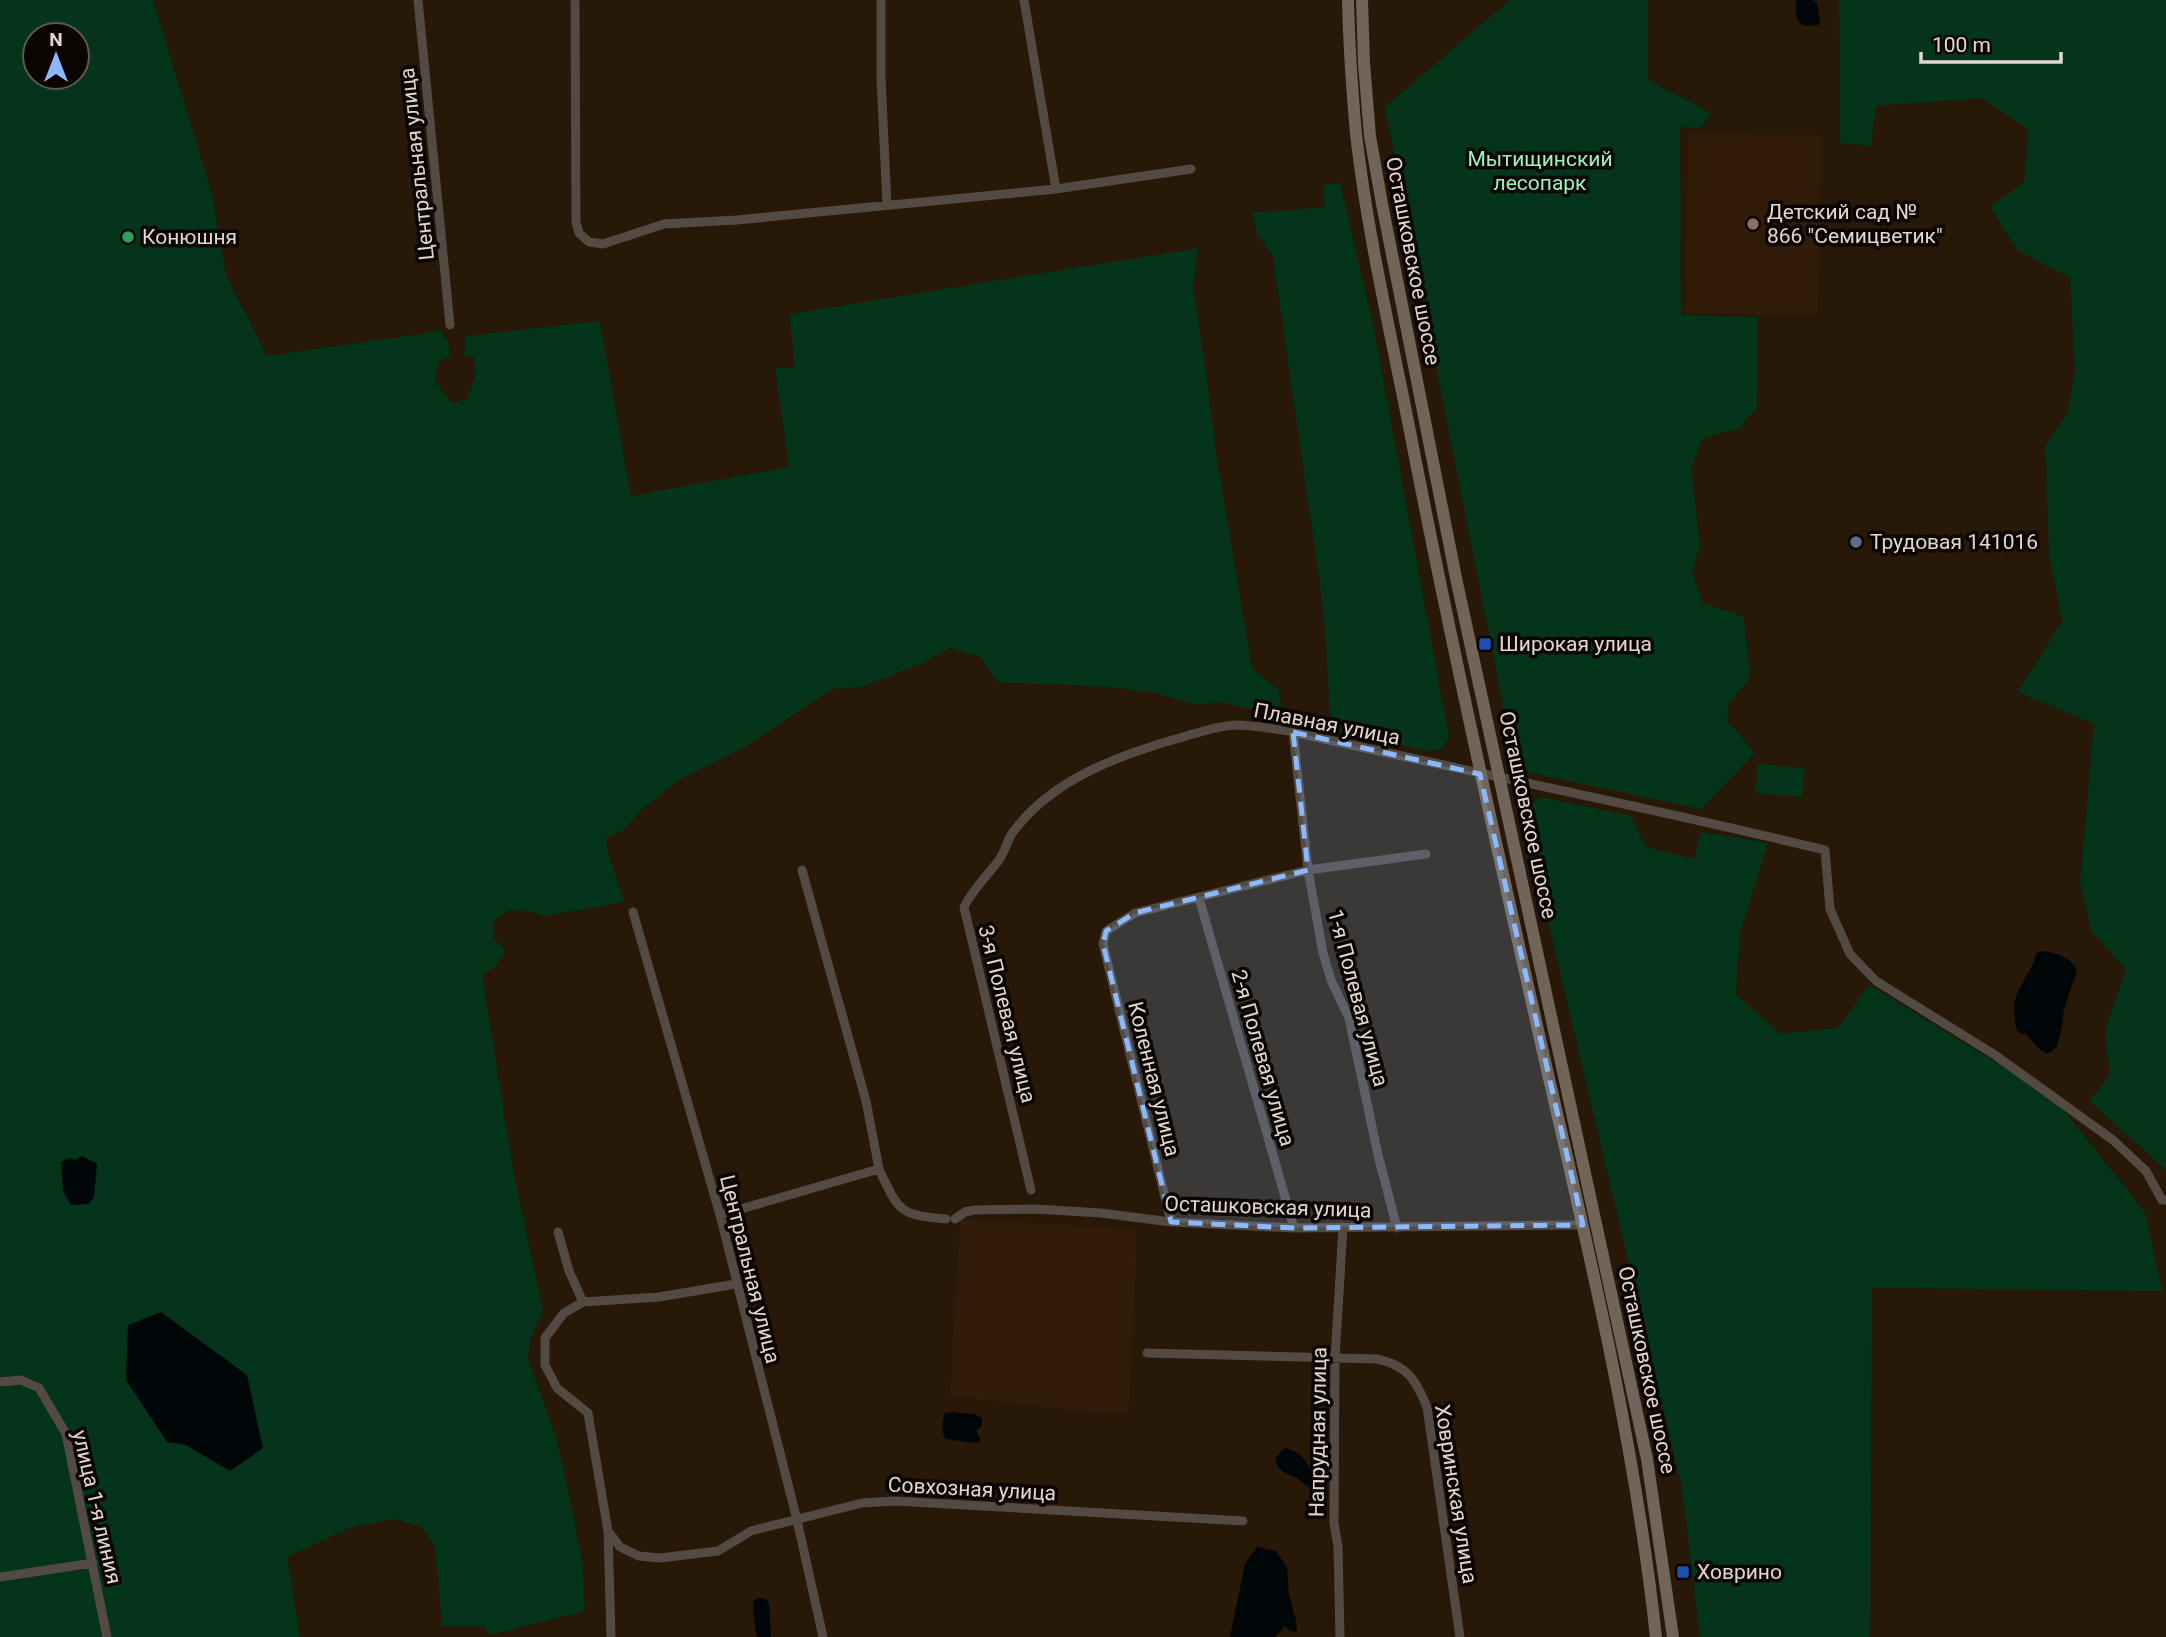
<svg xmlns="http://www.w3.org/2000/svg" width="2166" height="1637" font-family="Roboto,sans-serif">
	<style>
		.built { fill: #311d07 }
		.green { fill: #043419; fill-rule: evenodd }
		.water { fill: #010709 }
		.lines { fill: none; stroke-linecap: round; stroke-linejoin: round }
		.street { stroke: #524a43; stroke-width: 9 }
		.secondary { stroke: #716458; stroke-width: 12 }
		.marked { fill: #8bb9fc; fill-opacity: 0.2; stroke: #8bb9fc; stroke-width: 5; stroke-dasharray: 14 9; stroke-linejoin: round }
		.education-dot { fill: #8d6e63; stroke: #0b0502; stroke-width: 2.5 }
		.leisure-dot { fill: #2e9e5b; stroke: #0b0502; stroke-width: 2.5 }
		.service-dot { fill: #5c6f8a; stroke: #0b0502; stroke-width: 2.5 }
		.transit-dot { fill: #1a4fb4; stroke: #0b0502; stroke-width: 2.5 }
		.labels { text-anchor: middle; stroke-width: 7; stroke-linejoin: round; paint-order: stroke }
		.park-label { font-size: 21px; fill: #9bf4b7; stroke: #0b0502 }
		.street-label { font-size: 21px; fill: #e2d7cd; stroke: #0b0502 }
		.poi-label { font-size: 21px; fill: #e2d7cd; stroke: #0b0502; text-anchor: start }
	</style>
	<rect width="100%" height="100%" fill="#271808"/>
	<path class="built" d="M1688,134L1821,135L1818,315L1685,313Z
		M960,1219L1137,1229L1129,1412L1114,1415L950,1396Z"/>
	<path class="green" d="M0,0H153L212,194L226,275L267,356L441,331L448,341L450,356L438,362L435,381L451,403L467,399L476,375L474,357L464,356L466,336L600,321L631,496L789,467L775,368L795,367L789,314L1198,248L1193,287L1206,372L1217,460L1252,668L1279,690L1283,716L1220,702L1198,705L1154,693L1110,687L997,682L980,657L951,648L925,662L862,687L832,689L745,747L679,780L641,810L624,830L607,837L606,846L624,902L545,916L531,912L510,910L493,921L494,938L505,951L495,967L482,975L514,1174L543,1311L531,1337L528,1359L556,1437L571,1503L583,1566L585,1611L489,1635L484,1626H442L435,1548L421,1526L394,1519L352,1527L287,1557L300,1637H0ZM35,35H77V77H35ZM186,1445L263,1448L230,1471Z
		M1510,0H1648V80L1711,113L1700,128L1680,127L1681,315L1758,317L1757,408L1738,429L1703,438L1691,468L1700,544L1692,573L1703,603L1744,617L1750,678L1729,703L1727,720L1755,753L1701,809L1526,772L1513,756L1385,107Z
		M1839,0H2166V1170L2089,1101L2110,1075L2105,1031L2126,969L2091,931L2080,882L2094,724L2018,692L2062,621L2049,555L2045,445L2068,412L2075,369L2070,278L2017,250L1990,207L2024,182L2029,130L1981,98L1876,106L1871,146L1840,143Z
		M1340,182L1374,329L1449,737L1443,748L1427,751L1331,728L1323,605L1273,257L1257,234L1252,213L1325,207L1323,185Z
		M1758,764L1805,768L1802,797L1755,793Z
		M1540,797L1631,816L1646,847L1694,859L1701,832L1768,843L1740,934L1736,994L1780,1034L1838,1028L1869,985L2053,1097L2145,1212L2162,1291L1872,1288L1870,1637H1700L1682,1489L1522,811Z"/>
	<path class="water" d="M1796,0H1813L1817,3L1820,23L1818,25C1794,29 1796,18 1796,0Z
		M2041,951C2054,952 2072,957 2077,971L2064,1009L2062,1027L2057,1046L2051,1052L2046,1053L2038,1048L2026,1034H2021C2015,1029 2016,1026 2015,1019C2009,992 2031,977 2036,954Z
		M82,1156L97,1164L94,1197L89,1204L71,1205L63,1191L61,1162L70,1158L75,1160Z
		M161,1312L247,1375L263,1448L230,1471L186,1445L167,1442L126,1380L128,1325Z
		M950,1412L974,1414L982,1418V1426L976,1431L981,1441L975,1443L946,1439C941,1433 942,1421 945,1413Z
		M1285,1448C1302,1451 1311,1465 1313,1481L1308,1487L1297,1478L1285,1473L1278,1467L1275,1458Z
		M1257,1547L1276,1551L1287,1567L1289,1595L1296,1620L1297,1632L1290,1631L1285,1626L1275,1637H1230L1245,1564Z
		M759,1598L766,1599L769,1603L771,1637H759L756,1634L753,1608L754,1600Z"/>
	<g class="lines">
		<path class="street" d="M418,0L450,325
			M575,0L576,222L579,233L589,242L603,244L664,224L737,220L1056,189L1191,169
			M881,0V78L887,205
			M1024,0L1056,189
			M1293,732L1308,870L1323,953L1331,980L1349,1018L1378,1155L1397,1228
			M802,870L866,1101L879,1169
			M1199,898L1294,1228
			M633,912L720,1215L797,1520L823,1637
			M1031,1190L964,907C973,889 987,876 999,860C1005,852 1007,840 1013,832C1053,778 1122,754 1183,737C1199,732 1218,726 1235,725C1255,725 1274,729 1293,732C1470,772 1649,807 1825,850L1830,909L1850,954L1876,981L1995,1055L2113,1140L2146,1171L2162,1200H2166
			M720,1215L879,1169C899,1211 898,1215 946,1219
			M955,1219L965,1212L974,1210L1036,1209L1101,1213L1171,1222L1294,1228L1583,1225
			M1171,1222L1103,944L1106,931L1135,913L1308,870L1426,854
			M558,1232L569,1271L583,1302L659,1297L736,1284
			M583,1302L564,1313L545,1338V1365L557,1388L588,1413L608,1531L620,1547L639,1556L660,1558L718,1551L751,1531L862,1503L895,1501L1243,1521
			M1147,1353L1377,1359C1407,1365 1416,1380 1427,1407L1460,1637
			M0,1382L21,1380L39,1388L66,1434L107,1637
			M608,1531L611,1637
			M0,1577L93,1563
			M1340,1637L1338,1546L1334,1523L1335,1359L1343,1227"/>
		<path class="secondary" d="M1348,0C1349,45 1352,89 1356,134C1368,239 1393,343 1413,447C1453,653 1499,857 1545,1061C1589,1252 1635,1443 1656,1637
			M1362,0L1364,63L1370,136L1382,204L1456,578L1647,1459L1673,1637"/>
	</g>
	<path class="marked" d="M1293,732L1480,774L1583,1225L1294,1228L1171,1222L1103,944L1106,931L1135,913L1308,870Z"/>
	<circle class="education-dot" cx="1753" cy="224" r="7"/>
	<circle class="leisure-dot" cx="128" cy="237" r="7"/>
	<circle class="service-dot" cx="1856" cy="542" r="7"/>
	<g class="transit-dot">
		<rect x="1478" y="637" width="14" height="14" rx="3.5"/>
		<rect x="1676" y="1565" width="14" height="14" rx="3.5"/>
	</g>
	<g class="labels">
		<g class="park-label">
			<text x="1540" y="166">Мытищинский<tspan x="1540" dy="24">лесопарк</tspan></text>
		</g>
		<g class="street-label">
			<text transform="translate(417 164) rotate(-96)" y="7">Центральная улица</text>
			<text transform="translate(1413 261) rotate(79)" y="7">Осташковское шоссе</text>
			<text transform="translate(1327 724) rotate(11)" y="7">Плавная улица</text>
			<text transform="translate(1528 815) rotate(78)" y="7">Осташковское шоссе</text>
			<text transform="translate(1358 998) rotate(75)" y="7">1-я Полевая улица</text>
			<text transform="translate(1007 1014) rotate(76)" y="7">3-я Полевая улица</text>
			<text transform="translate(1263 1058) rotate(74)" y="7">2-я Полевая улица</text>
			<text transform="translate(1154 1079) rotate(76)" y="7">Коленная улица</text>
			<text transform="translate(1268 1207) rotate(2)" y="7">Осташковская улица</text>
			<text transform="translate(750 1269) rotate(76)" y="7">Центральная улица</text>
			<text transform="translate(1647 1370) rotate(78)" y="7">Осташковское шоссе</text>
			<text transform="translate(1318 1432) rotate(-89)" y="7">Напрудная улица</text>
			<text transform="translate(972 1489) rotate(3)" y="7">Совхозная улица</text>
			<text transform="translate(1456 1494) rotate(81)" y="7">Ховринская улица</text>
			<text transform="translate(97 1507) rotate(77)" y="7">улица 1-я линия</text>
		</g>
		<g class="poi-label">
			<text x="1767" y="219">Детский сад №<tspan x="1767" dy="24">866 "Семицветик"</tspan></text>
			<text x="142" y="244">Конюшня</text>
			<text x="1870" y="549">Трудовая 141016</text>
			<text x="1499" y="651">Широкая улица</text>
			<text x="1697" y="1579">Ховрино</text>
		</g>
	</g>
	<g transform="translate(56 56)"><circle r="33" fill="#0b0502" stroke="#615953" stroke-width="2"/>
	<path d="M0-5L12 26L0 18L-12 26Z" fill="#8bb9fc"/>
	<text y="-10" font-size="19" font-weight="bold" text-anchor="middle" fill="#e2d7cd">N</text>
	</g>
	<path d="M1921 52v10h140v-10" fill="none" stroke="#e2d7cd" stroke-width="3.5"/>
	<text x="1932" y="52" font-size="21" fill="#e2d7cd" stroke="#0b0502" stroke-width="5" paint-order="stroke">100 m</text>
</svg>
